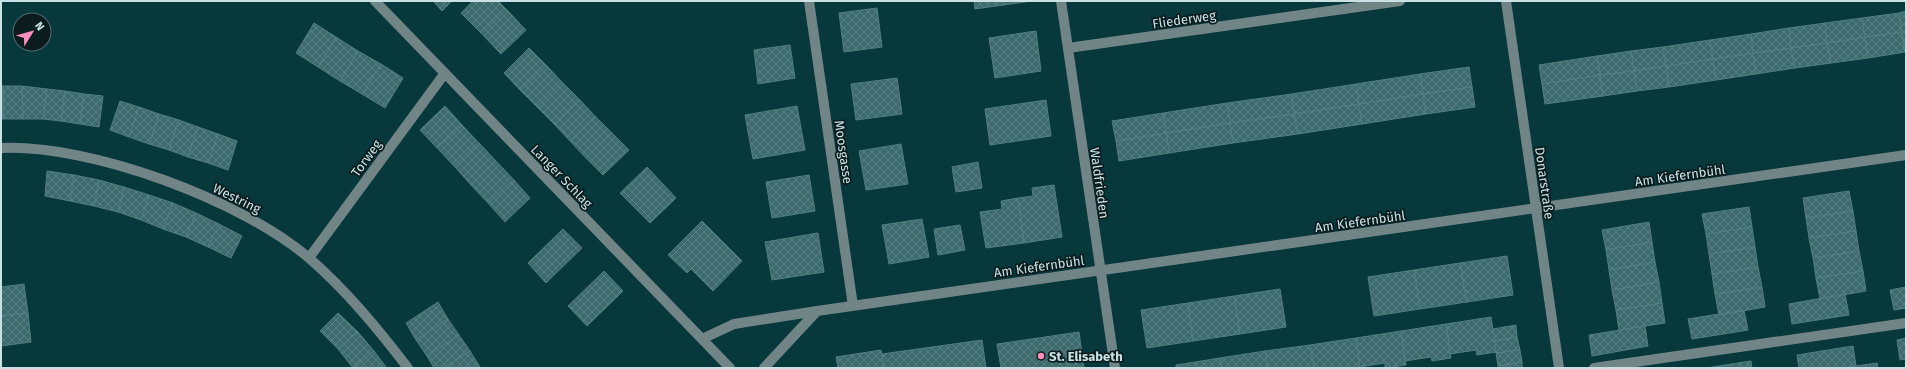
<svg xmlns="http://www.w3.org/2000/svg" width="1907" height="369" font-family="'Fira Sans',sans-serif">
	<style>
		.building { fill: url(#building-cross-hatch); stroke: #517e82 }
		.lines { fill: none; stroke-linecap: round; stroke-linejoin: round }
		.minor { stroke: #728586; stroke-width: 10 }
		.poi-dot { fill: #ff8eba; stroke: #0a1c1e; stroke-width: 1.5 }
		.labels { text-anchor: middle; stroke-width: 3.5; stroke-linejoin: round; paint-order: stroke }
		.street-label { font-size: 13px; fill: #cbe2e4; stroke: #0a1c1e }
		.poi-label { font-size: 13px; font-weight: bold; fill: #cbe2e4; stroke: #0a1c1e; text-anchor: start }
	</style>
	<defs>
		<pattern id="building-cross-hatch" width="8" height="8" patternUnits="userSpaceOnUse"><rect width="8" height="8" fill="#3d6a6d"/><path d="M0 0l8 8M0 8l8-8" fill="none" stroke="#587f82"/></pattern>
	</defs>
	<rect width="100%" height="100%" fill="#07383c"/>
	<path class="building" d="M433,1H452L442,11Z
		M473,1H498L506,9L481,33L461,13Z
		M974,1H1032L975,9Z
		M877,8L882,47L844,52L839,13Z
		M506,9L526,30L501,54L481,33Z
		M1906,11V31L1902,32L1899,13Z
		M1899,13L1902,32L1865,37L1862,18Z
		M1862,18L1865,37L1827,43L1825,23Z
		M314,23L336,37L318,67L296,53Z
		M1825,23L1827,43L1791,48L1789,28Z
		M1789,28L1791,48L1753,53L1751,34Z
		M1036,31L1041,71L995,78L989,38Z
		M1906,31V52H1905L1902,32Z
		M1902,32L1905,52L1868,58L1865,37Z
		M1751,34L1753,53L1713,59L1710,40Z
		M336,37L358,51L340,81L318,67Z
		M1865,37L1868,58L1831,63L1827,43Z
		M1710,40L1713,59L1666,66L1663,47Z
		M1827,43L1831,63L1795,68L1791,48Z
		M790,45L795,78L758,84L754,50Z
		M1663,47L1666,66L1634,71L1631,51Z
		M529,48L546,65L520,90L504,73Z
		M1791,48L1795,68L1756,74L1753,53Z
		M358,51L381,64L362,94L340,81Z
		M1631,51L1634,71L1600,75L1597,56Z
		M1753,53L1756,74L1716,80L1713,59Z
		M1597,56L1600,75L1542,84L1539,65Z
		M1713,59L1716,80L1669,87L1666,66Z
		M381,64L403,78L385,108L362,94Z
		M546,65L562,82L537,107L520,90Z
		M1666,66L1669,87L1637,91L1634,71Z
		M1469,67L1472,87L1423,94L1420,74Z
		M1634,71L1637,91L1603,96L1600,75Z
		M1420,74L1423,94L1359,104L1356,84Z
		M1600,75L1603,96L1545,104L1542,84Z
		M897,78L902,114L856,120L851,84Z
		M562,82L579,99L554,124L537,107Z
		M1356,84L1359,104L1294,114L1292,94Z
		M1,86H3V119H1Z
		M3,86H22L23,119H3Z
		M22,86L47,89L43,119H23Z
		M1472,87L1475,107L1426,114L1423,94Z
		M47,89L65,91L61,121L43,119Z
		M65,91L84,94L80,124L61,121Z
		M84,94L103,96L99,127L80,124Z
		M1292,94L1294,114L1230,123L1227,103Z
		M1423,94L1426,114L1362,124L1359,104Z
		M579,99L595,116L570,141L554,124Z
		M1046,100L1051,136L990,145L985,109Z
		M120,101L139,107L129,137L110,130Z
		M1227,103L1230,123L1166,133L1163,113Z
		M1359,104L1362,124L1298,134L1294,114Z
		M445,106L462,125L437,148L420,130Z
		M797,106L805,150L753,159L745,115Z
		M139,107L159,114L149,144L129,137Z
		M1163,113L1166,133L1116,141L1112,121Z
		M159,114L179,120L169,150L149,144Z
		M1294,114L1298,134L1233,143L1230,123Z
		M595,116L612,133L586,158L570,141Z
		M179,120L198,127L188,157L169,150Z
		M1230,123L1233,143L1169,153L1166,133Z
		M462,125L479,143L454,166L437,148Z
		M198,127L218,134L208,163L188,157Z
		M612,133L629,150L603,175L586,158Z
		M1166,133L1169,153L1119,161L1116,141Z
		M218,134L237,141L228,170L208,163Z
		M479,143L496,161L471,185L454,166Z
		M901,144L908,184L866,190L859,151Z
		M496,161L514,180L488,203L471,185Z
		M978,162L982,188L956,192L952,167Z
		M647,167L676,198L650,223L620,193Z
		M47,171L74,175L70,201L45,196Z
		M74,175L99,180L94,206L70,201Z
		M809,175L815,211L772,218L766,182Z
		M99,180L124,187L118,212L94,206Z
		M514,180L530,198L505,222L488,203Z
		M1054,185L1062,237L1024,243L1018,198L1033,196L1032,188Z
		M124,187L149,195L141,220L118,212Z
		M1849,191L1853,211L1806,218L1803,198Z
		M149,195L173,203L163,229L141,220Z
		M1018,198L1024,243L986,248L980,212L1002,209L1001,201Z
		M173,203L196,213L186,237L163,229Z
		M1749,207L1752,227L1706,234L1702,214Z
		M1853,211L1856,231L1809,238L1806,218Z
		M196,213L219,224L208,247L186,237Z
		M922,219L929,257L889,264L882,225Z
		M702,221L742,261L713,291L691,269L687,273L668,255Z
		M1649,222L1652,242L1606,250L1602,230Z
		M219,224L242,236L231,258L208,247Z
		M960,225L965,250L938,255L934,229Z
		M1752,227L1755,247L1709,254L1706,234Z
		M563,229L582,248L546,283L528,263Z
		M1856,231L1859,251L1813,258L1809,238Z
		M818,233L824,272L772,280L765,242Z
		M1652,242L1655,262L1609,270L1606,250Z
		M1755,247L1758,267L1712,274L1709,254Z
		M1859,251L1863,271L1816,278L1813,258Z
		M1507,256L1513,295L1467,302L1460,263Z
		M1655,262L1659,282L1612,290L1609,270Z
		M1460,263L1467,302L1420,309L1414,270Z
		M1758,267L1762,287L1715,294L1712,274Z
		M1414,270L1420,309L1374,316L1368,277Z
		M604,271L623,291L587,326L568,306Z
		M1863,271L1866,291L1820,299L1816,278Z
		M1659,282L1662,303L1616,310L1612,290Z
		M24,284L28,313L1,316V287Z
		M1762,287L1765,307L1719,315L1715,294Z
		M1906,287V308L1894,310L1890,290Z
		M1280,289L1286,327L1240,334L1234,296Z
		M1845,294L1849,315L1792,324L1789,304Z
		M1234,296L1240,334L1193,341L1188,303Z
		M438,302L448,319L416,340L406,323Z
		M1188,303L1193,341L1147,348L1141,310Z
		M1662,303L1665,323L1619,330L1616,310Z
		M1744,310L1748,330L1692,339L1688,319Z
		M28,313L31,342L1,346V316Z
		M338,313L358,332L338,349L320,331Z
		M1491,317L1496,352L1477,355L1476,350L1450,354L1446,324Z
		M448,319L459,335L427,356L416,340Z
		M1446,324L1451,358L1432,361L1431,357L1405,361L1401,331Z
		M1516,325L1517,337L1495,341L1493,329Z
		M1645,326L1648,346L1592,356L1589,335Z
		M1401,331L1406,365L1385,368V363L1360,367L1356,338Z
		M358,332L374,351L353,368L338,349Z
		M1079,332L1084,368H1001L997,344Z
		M459,335L470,351L444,368H434L427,356Z
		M1517,337L1520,350L1496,353L1495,341Z
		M1356,338L1360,368H1314L1310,345Z
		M1906,338V359L1900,360L1897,340Z
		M982,340L986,368H884L882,354Z
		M1310,345L1314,368H1268L1265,351Z
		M1853,346L1856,366L1844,368H1799L1797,355Z
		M881,350L884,368H838L836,357Z
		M1520,350L1522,362L1498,366L1496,353Z
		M374,351L387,368H353Z
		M470,351L480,367L444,368Z
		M1265,351L1268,368H1222L1220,358Z
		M1220,358L1222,368H1176V365Z
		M1751,361L1752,368H1706Z
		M1522,362V368H1499L1498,366Z
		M1877,363L1878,368H1844L1856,366Z"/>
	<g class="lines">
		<path class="minor" d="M375,1L730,368
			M809,1L853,306
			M1061,1L1115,368
			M1506,1L1559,368
			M1068,48L1400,1
			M1,148C91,144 241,200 309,258C347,291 378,329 408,368
			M309,258L445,73
			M702,339L734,324L817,311L1906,155
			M764,368L817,311
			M1594,368L1906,323"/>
	</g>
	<circle class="poi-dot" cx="1041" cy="356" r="4"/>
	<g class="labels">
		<g class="street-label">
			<text transform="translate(1184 19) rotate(-8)" y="5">Fliederweg</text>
			<text transform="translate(844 152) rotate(82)" y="5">Moosgasse</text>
			<text transform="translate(366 158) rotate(-54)" y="5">Torweg</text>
			<text transform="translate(1680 175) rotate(-8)" y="5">Am Kiefernbühl</text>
			<text transform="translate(562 176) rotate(46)" y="5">Langer Schlag</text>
			<text transform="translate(1100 183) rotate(82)" y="5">Waldfrieden</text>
			<text transform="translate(1545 183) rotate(82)" y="5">Donarstraße</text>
			<text transform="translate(237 198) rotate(26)" y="5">Westring</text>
			<text transform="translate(1360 221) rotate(-8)" y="5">Am Kiefernbühl</text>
			<text transform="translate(1039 266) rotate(-8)" y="5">Am Kiefernbühl</text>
		</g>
		<g class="poi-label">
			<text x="1049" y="361">St. Elisabeth</text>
		</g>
	</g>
	<rect width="1907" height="369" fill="none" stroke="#cbe2e4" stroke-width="4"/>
	<g transform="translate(32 32) rotate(53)"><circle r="19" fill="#0a1c1e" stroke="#576b6d"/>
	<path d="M0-3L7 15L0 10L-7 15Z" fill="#ff8eba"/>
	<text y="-6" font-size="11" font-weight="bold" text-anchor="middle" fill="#cbe2e4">N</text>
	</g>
</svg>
